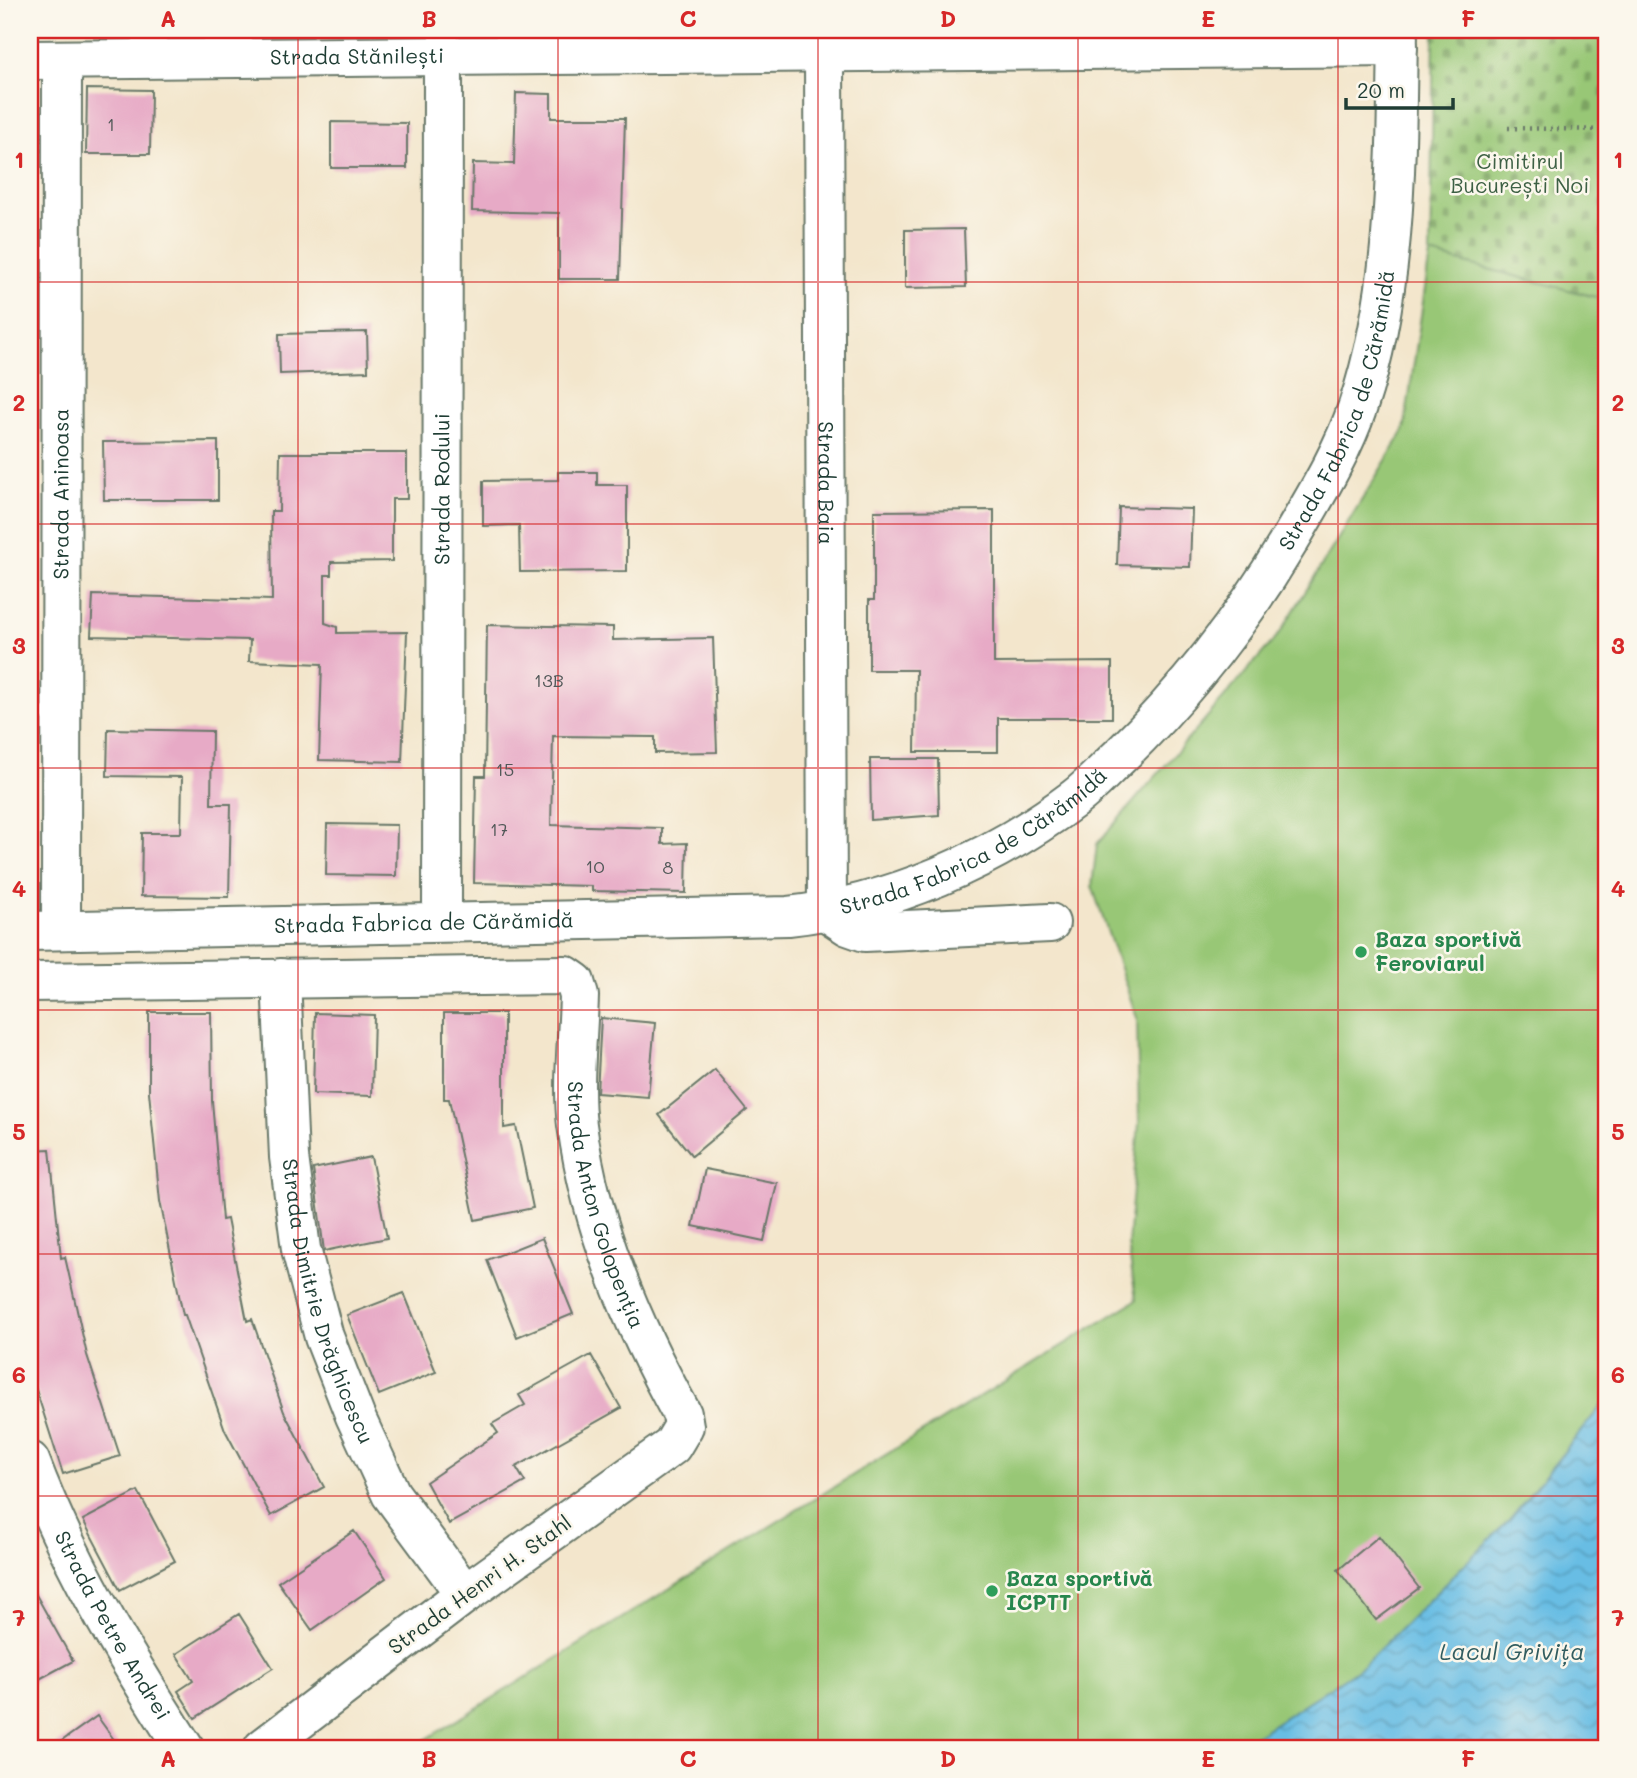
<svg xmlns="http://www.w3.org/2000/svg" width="1637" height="1778" font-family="Mali,sans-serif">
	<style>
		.cemetery { fill: url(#cemetery-stones); stroke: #5c8255; stroke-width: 2 }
		.pitch { fill: #98c776; stroke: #5c8255; stroke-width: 2 }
		.water { fill: url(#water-waves); stroke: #447d8c; stroke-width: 2 }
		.building { fill: #e7aac6 }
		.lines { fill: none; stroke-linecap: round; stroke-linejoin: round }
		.minor-casing { stroke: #697869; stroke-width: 42 }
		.path { stroke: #697869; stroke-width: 4.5; stroke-dasharray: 2 5; stroke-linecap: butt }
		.minor { stroke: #fff; stroke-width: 38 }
		.grid { fill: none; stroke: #d62828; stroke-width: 2; stroke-opacity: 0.55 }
		.leisure-dot { fill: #2e9e5b; stroke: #fbf7ec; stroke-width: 2.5 }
		.labels { text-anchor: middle; stroke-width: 5; stroke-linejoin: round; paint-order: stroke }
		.number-label { font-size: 18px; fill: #515858 }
		.street-label { font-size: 21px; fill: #1f3d34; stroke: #fbf7ec }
		.park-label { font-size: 21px; fill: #3d6044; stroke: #fbf7ec }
		.leisure-label { font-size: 21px; font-weight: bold; fill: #27864d; stroke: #fbf7ec; text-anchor: start }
		.water-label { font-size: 23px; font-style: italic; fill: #315d60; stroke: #fbf7ec }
		.neatline { fill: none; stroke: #d62828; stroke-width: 2.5 }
		.grid-label { font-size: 23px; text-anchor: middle; font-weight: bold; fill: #d62828 }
	</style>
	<defs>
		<pattern id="cemetery-stones" width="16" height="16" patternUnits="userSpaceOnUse" patternTransform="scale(1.75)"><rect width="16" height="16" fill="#98c776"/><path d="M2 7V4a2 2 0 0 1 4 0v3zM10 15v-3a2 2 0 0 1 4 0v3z" fill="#7ba362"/></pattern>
		<pattern id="water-waves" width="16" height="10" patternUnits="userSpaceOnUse" patternTransform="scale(1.75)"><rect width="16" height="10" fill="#68bde4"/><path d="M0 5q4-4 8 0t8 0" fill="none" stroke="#559bba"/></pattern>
	</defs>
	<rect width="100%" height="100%" fill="#fbf7ec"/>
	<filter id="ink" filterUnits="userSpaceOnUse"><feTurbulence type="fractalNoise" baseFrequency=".0143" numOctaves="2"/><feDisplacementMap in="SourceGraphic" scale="14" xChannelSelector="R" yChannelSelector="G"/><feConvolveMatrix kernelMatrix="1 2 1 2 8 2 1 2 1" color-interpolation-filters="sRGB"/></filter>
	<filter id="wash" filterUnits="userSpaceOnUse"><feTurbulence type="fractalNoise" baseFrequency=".00686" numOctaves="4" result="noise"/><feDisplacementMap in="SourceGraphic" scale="28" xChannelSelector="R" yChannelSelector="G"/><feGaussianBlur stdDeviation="1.57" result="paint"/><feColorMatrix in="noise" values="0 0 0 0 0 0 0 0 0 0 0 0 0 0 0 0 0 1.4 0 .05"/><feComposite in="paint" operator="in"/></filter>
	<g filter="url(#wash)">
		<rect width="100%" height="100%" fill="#f3e6cc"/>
		<path class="cemetery" d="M1434,30H1607V300L1430,254Z"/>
		<path class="pitch" d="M1430,254L1607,300V1399L1509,1520L1363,1666L1237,1748H412L1136,1300L1128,1244L1139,1123L1137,1018L1092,886L1097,844L1280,633L1404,431Z"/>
		<path class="water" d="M1607,1399V1748H1237L1363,1666L1509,1520Z"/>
		<g id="blocks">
			<path class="building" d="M87,89L151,90L150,154H86Z
				M516,93L551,94V118H625L620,279H559V213L472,211L473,163L514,164Z
				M331,122L407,123V168H331Z
				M964,229L966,287L905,288V230Z
				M367,332L368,371L280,374L279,334Z
				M218,441V500H104L103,442Z
				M280,453H407V499H392V561L331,562V575H325V623L337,627V633L407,632L402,762L319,760L322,664L249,661L250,640L91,636L93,595L272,600L271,511H279Z
				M558,472H597V485H627V571L520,572L519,525L483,526V481L558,480Z
				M1119,507L1192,509L1190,567L1117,565Z
				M994,510V663L1112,662V718H998V752H915L916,670H869V600H874V511Z
				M487,625L613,627V640L713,638L717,752L655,753V737L553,736L551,825L662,828V844L687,843L686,893L592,891V886L474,883L476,776H485Z
				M108,729L212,731L211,804H231L229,897L141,896L142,833H181L182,777L107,776Z
				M870,759H938L939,815L871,820Z
				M327,824L397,825L396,876L326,875Z
				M149,1012H211L212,1101L222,1220L227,1219L247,1321L252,1319L284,1412L324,1487L271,1516L225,1430L185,1315H183L160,1201L149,1092Z
				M315,1013L374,1015L372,1096L313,1094Z
				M444,1013H504V1128L516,1126L533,1208L475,1220L449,1099H444Z
				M601,1018L655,1023L648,1097L597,1093Z
				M715,1070L747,1110L692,1156L659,1115Z
				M50,1149L61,1258L65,1257L87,1355L120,1456L63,1474L30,1371V1150Z
				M371,1157L387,1238L324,1251L313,1169Z
				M705,1169L777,1183L764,1241L693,1226Z
				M542,1238L573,1314L517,1337L487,1260Z
				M404,1293L436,1372L379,1395L347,1315Z
				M591,1355L621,1408L516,1467L525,1482L449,1524L426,1482L498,1433L492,1424L525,1405L519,1395Z
				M138,1491L175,1561L120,1590L83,1520Z
				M354,1531L386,1578L312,1630L278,1582Z
				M1379,1536L1419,1588L1376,1620L1338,1570Z
				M30,1584L73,1661L30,1684Z
				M239,1614L273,1668L195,1718L178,1691L193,1681L176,1654Z
				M97,1716L120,1748H52Z"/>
		</g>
	</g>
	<g filter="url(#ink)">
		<use href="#blocks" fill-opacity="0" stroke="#697869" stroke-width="2"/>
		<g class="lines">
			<g class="minor-casing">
				<g id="minor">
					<path id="s1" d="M824,54L827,912"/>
					<path id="s2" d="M30,60L1398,47"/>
					<path d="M827,912L848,926L865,932L1050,923"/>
					<path id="s3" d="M442,921L443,57"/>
					<path id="s4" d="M61,930L62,60"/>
					<path id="s5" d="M30,931L788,916C891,905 993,860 1075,798C1091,786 1105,770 1119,757C1184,694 1241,622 1288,543C1313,500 1342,454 1358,406C1398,287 1396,154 1398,30"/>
					<path id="s6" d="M281,978L289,1157L301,1249L324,1337L355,1416L391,1494L465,1594"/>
					<path id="s7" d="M30,982L565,975L575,982L579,996C578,1036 572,1085 577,1125C591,1228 632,1324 682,1414L684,1426L672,1446L465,1594L263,1748"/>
					<path id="s8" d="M30,1461C68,1562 126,1658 184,1748"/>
				</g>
			</g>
			<path class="path" d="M1508,128L1607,130"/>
			<use href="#minor" class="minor"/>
		</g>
	</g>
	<path class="grid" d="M298,30V1748M558,30V1748M818,30V1748M1078,30V1748M1338,30V1748M30,282H1607M30,524H1607M30,768H1607M30,1010H1607M30,1254H1607M30,1496H1607"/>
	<g class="leisure-dot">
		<circle cx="1361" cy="952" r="7"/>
		<circle cx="992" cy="1591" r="7"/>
	</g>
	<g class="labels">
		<g class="number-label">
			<text x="111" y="131">1</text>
			<text x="549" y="687">13B</text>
			<text x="505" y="776">15</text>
			<text x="499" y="836">17</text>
			<text x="595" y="873">10</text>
			<text x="668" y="874">8</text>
		</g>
		<g class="street-label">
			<text dy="7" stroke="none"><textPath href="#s2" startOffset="327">Strada Stănilești</textPath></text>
			<text dy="7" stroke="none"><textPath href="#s5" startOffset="1549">Strada Fabrica de Cărămidă</textPath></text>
			<text dy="7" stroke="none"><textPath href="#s1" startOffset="429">Strada Baia</textPath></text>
			<text dy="7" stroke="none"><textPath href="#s3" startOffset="432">Strada Rodului</textPath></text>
			<text dy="7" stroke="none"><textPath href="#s4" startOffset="436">Strada Aninoasa</textPath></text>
			<text dy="7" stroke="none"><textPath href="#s5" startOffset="961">Strada Fabrica de Cărămidă</textPath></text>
			<text dy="7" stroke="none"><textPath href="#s5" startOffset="394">Strada Fabrica de Cărămidă</textPath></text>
			<text dy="7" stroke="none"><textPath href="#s7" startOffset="775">Strada Anton Golopenția</textPath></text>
			<text dy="7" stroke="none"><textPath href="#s6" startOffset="329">Strada Dimitrie Drăghicescu</textPath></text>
			<text transform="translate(480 1585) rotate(-36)" y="7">Strada Henri H. Stahl</text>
			<text dy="7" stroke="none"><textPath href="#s8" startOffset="184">Strada Petre Andrei</textPath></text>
		</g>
		<g class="park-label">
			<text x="1520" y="169">Cimitirul<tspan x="1520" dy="24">București Noi</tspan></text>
		</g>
		<g class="leisure-label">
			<text x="1375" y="947">Baza sportivă<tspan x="1375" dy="24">Feroviarul</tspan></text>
			<text x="1006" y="1586">Baza sportivă<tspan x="1006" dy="24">ICPTT</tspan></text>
		</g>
		<g class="water-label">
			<text x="1512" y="1660">Lacul Grivița</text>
		</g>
	</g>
	<rect width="1637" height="1778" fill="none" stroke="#fbf7ec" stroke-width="77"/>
	<path d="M1346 98v10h107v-10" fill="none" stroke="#1f3d34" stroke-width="3.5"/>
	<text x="1357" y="98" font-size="21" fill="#1f3d34" stroke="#fbf7ec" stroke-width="5" paint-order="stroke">20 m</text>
	<rect x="38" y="38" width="1560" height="1702" class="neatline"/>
	<g class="grid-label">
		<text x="168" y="27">A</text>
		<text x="429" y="27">B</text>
		<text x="688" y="27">C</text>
		<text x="948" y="27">D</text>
		<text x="1208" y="27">E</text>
		<text x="1468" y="27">F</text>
		<text x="19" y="168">1</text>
		<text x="1618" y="168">1</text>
		<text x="19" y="411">2</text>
		<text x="1618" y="411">2</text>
		<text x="19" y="654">3</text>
		<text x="1618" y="654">3</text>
		<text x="19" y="897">4</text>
		<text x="1618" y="897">4</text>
		<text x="19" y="1140">5</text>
		<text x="1618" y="1140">5</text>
		<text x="19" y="1383">6</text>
		<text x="1618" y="1383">6</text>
		<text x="19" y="1626">7</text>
		<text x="1618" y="1626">7</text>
		<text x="168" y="1767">A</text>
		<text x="429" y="1767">B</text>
		<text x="688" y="1767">C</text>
		<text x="948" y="1767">D</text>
		<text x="1208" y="1767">E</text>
		<text x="1468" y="1767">F</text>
	</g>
</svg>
